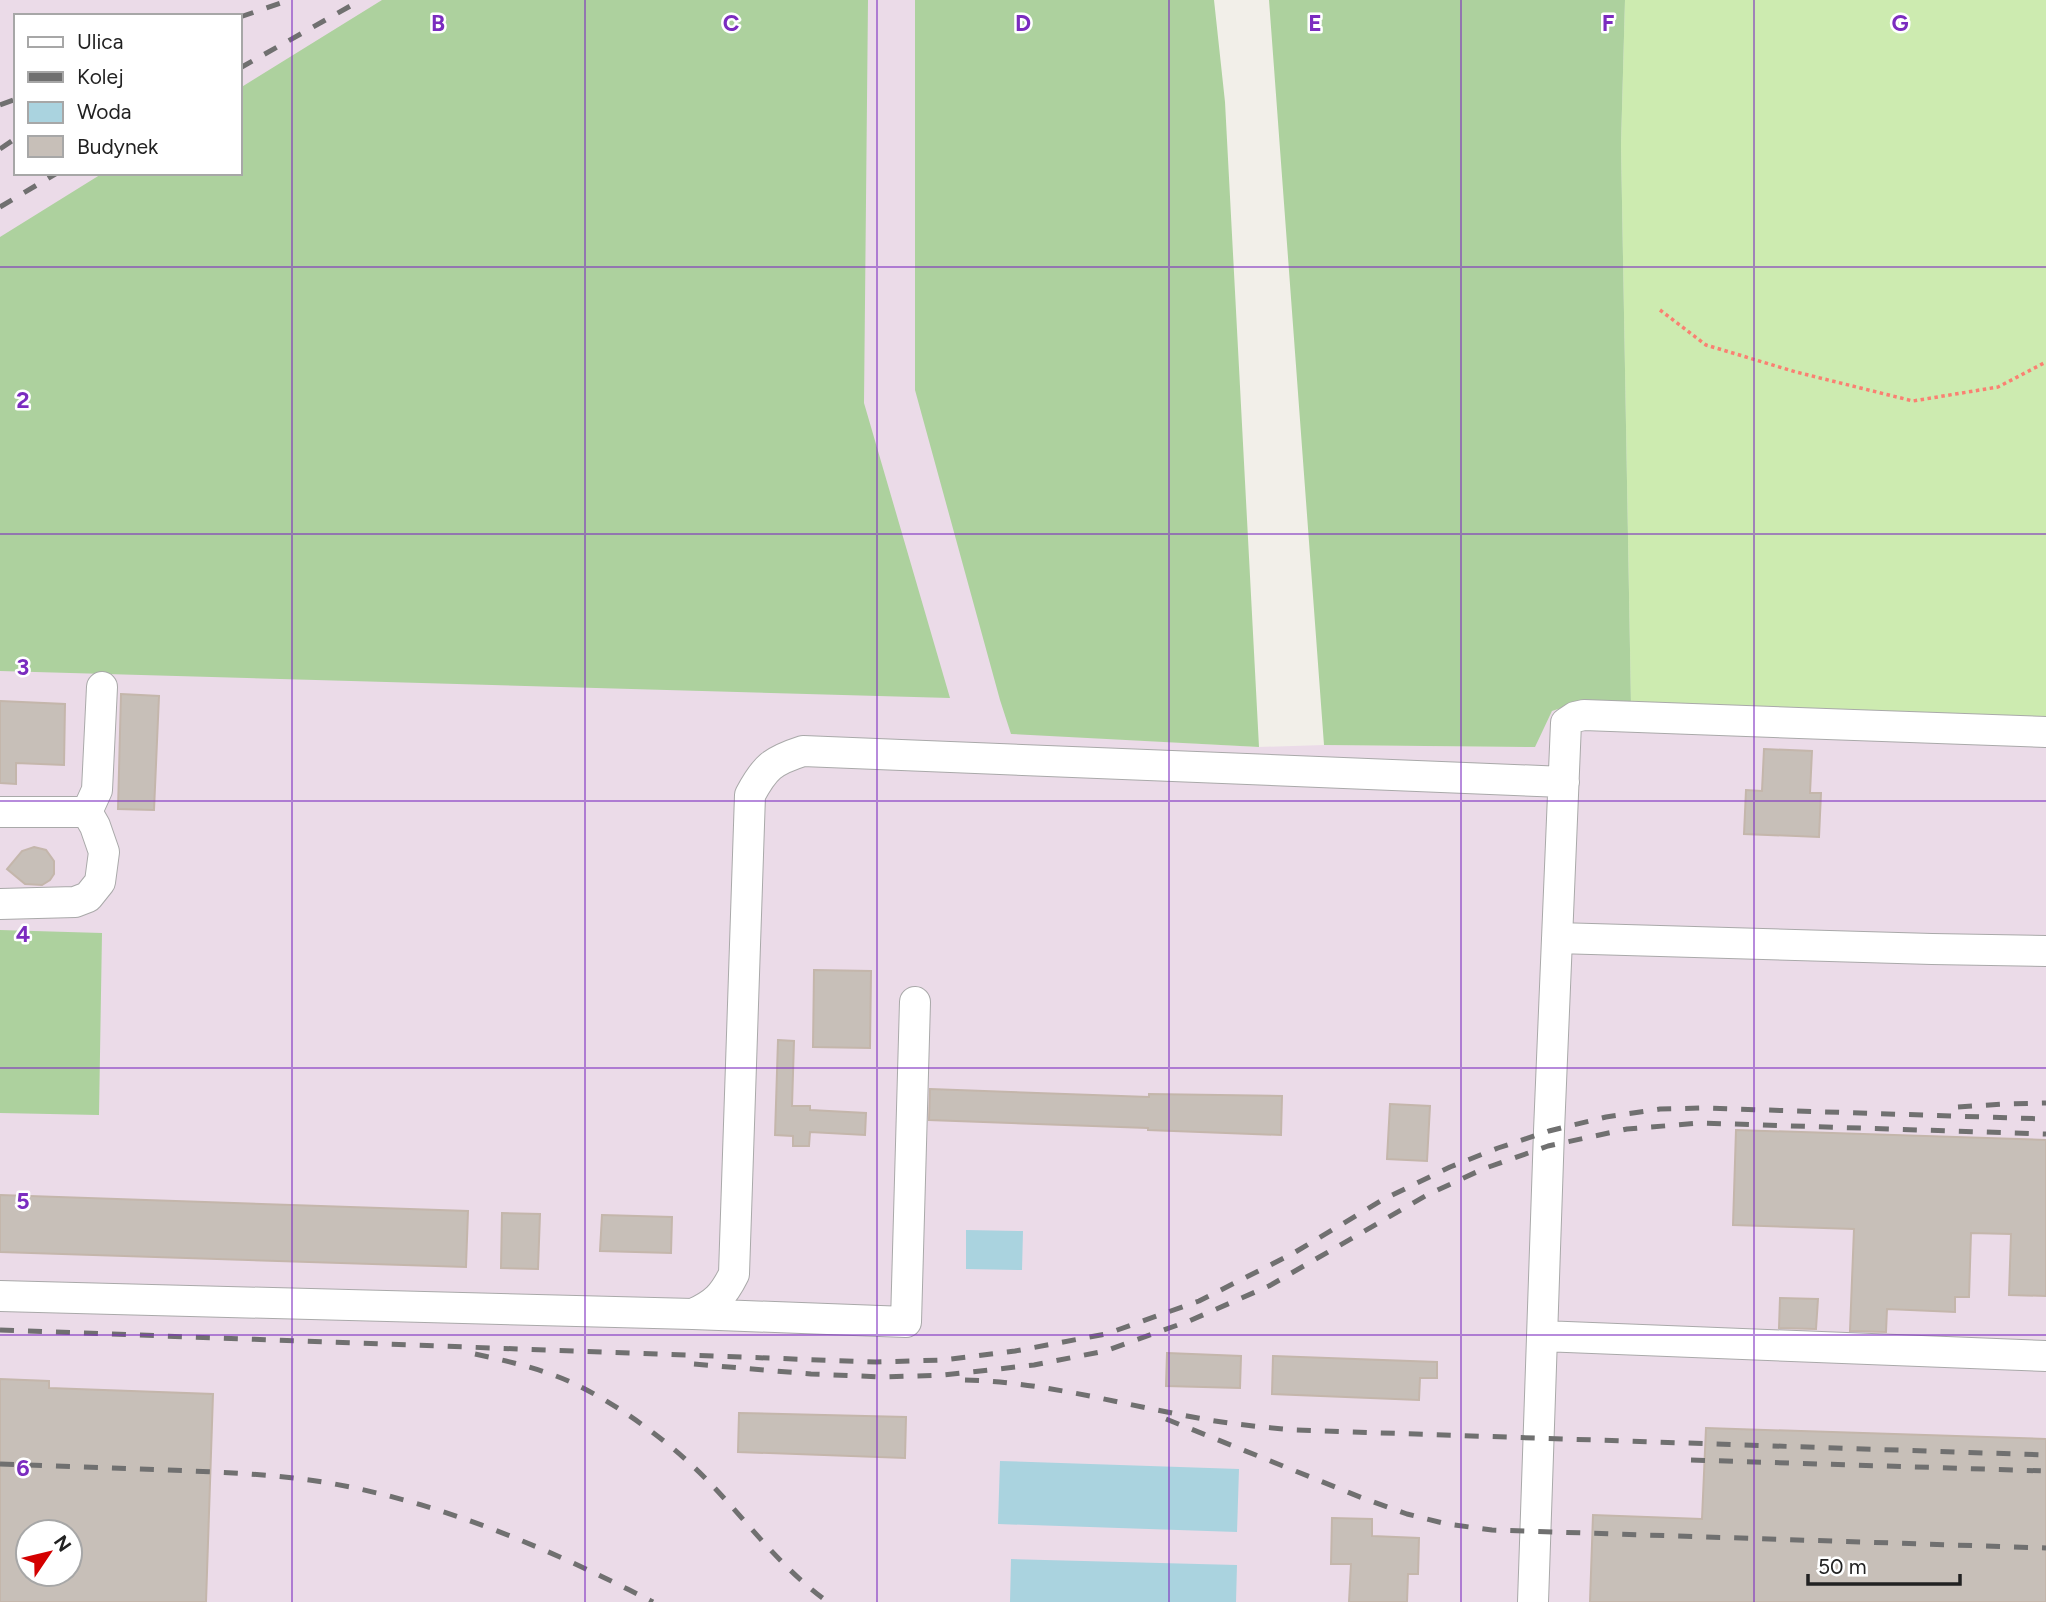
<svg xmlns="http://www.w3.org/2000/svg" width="2046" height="1602" font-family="Figtree,sans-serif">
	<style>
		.industrial { fill: #ebdbe8; fill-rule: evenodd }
		.grass { fill: #cdebb0 }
		.forest { fill: #add19e }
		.water { fill: #aad3df }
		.building { fill: #c7bfb8; stroke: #c4b6ab; stroke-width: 2; fill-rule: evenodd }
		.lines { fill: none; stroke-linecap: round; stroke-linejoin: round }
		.minor-casing { stroke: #a9a9a9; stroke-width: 32 }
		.path { stroke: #fa8072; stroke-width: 3.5; stroke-dasharray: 3.5 3.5; stroke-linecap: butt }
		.minor { stroke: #fff; stroke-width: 30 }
		.rail { stroke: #707070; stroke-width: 5; stroke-dasharray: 14 14; stroke-linecap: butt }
		.grid { fill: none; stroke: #7b2cbf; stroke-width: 2; stroke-opacity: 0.55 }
		.grid-label { font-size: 23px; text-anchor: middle; font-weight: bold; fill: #7b2cbf; stroke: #fff; stroke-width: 5; stroke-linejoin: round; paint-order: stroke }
	</style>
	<rect width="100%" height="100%" fill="#f2efe9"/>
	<path class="industrial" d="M0,0H1070L1045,735L1259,747L1324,745L1534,747L1552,711L1577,703L2046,721V1602H0ZM16,16H240V173H16ZM28,1532H70V1574H28Z"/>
	<path class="grass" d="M1625,0H2046V721L1631,705L1621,145Z"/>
	<path class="forest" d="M382,0H868L864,403L950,698L0,671V237L103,173H240V88Z
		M915,0H1214L1225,102L1259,747L1011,734L1000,700L915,390Z
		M1269,0H1625L1621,145L1631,705L1577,703L1552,711L1535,747L1324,745Z
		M0,930L102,933L99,1115L0,1113Z"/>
	<path class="water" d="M966,1230L1023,1231L1022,1270L966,1269Z
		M1000,1461L1239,1469L1237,1532L998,1524Z
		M1011,1559L1237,1565L1236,1602H1010Z"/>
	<path class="building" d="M121,694L159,696L154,810L118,809Z
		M0,701L65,704L64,765L16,763V784L0,783Z
		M1764,749L1812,751L1810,793H1821L1819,837L1744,834L1746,790L1762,791Z
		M34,847L46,850L54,861V874L50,880L42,885L25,884L7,869L22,851Z
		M814,970L871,971L870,1048L813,1047Z
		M778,1040L794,1041L792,1106H810V1110L866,1113L865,1135L810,1132L809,1146H793V1136L775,1135Z
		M930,1089L1149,1097V1094L1282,1096L1281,1135L1148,1130V1128L929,1120Z
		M1390,1104L1430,1106L1427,1161L1387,1159Z
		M1736,1130L2046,1140V1296L2009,1295L2011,1234L1971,1233L1969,1297H1955V1312L1887,1309L1886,1332L1850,1331L1854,1229L1733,1225Z
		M0,1195L468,1211L466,1267L0,1252Z
		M502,1213L540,1214L538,1269L501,1268Z
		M602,1215L672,1217L671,1253L600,1251Z
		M1780,1298L1818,1299L1816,1329L1779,1328Z
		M1167,1353L1241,1356L1240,1388L1166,1386Z
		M1273,1356L1437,1362V1378H1420L1419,1400L1272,1394Z
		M0,1379L49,1381V1388L213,1394L206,1602H0ZM28,1532H70V1574H28Z
		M739,1413L906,1417L905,1458L738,1452Z
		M1706,1428L2046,1439V1602H1590L1593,1515L1702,1519Z
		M1332,1518L1372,1519V1536L1419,1538L1418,1574H1408L1407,1602H1349L1351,1564H1331Z"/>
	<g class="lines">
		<g class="minor-casing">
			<path id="minor" d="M0,812H87L95,826L104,852L100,882L88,897L75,902L0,904
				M87,812L97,790L102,687
				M1557,938L1932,949L2046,951
				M0,1296L693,1314C715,1304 723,1296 734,1274L750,795C765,767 772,761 803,751L1564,782
				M693,1314L906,1322L915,1002
				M1542,1336L2046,1356
				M1533,1602L1549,1131L1566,723L1575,717L1584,715L2046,732"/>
		</g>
		<path class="path" d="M1660,310L1706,345L1796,372L1913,401L1998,387L2046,362"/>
		<use href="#minor" class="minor"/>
		<path class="rail" d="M240,17L290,0
			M240,68L361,0
			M0,105L16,99
			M0,149L16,138
			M0,207L57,173
			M1958,1107L2005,1104L2046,1103
			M0,1330L876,1362L943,1360L1015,1351L1106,1334L1199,1301L1292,1254L1384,1199L1450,1167L1498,1148L1549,1131L1606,1117L1660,1109L1704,1108L2046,1119
			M475,1354C508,1361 542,1369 573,1383C621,1406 674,1445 711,1484C749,1524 783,1570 828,1602
			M694,1364L811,1374L884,1377L944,1375L1034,1365L1105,1351L1189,1321L1269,1286L1427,1195L1483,1169L1548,1146L1627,1129L1700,1123L2046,1134
			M965,1380C1044,1382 1120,1404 1198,1418C1230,1424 1262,1427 1294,1430L2046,1455
			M1166,1419L1365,1499L1407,1514L1447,1524L1492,1530L2046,1548
			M1691,1460L2046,1471
			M0,1464C55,1466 110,1468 165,1470C220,1472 275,1474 329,1483C443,1503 550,1549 653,1602"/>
	</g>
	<path class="grid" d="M292,0V1602M585,0V1602M877,0V1602M1169,0V1602M1461,0V1602M1754,0V1602M0,267H2046M0,534H2046M0,801H2046M0,1068H2046M0,1335H2046"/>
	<g class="grid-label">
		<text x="438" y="31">B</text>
		<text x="731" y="31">C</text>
		<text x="1023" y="31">D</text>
		<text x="1315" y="31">E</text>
		<text x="1608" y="31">F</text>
		<text x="1900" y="31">G</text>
		<text x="23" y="408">2</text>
		<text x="23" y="675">3</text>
		<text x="23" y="942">4</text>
		<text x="23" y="1209">5</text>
		<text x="23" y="1476">6</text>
	</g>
	<rect x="14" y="14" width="228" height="161" fill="#ffffff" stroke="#a7a7a7" stroke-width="2"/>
	<rect x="28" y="37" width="35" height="10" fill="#ffffff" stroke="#a7a7a7" stroke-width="2"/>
	<text x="77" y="49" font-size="21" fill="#222222">Ulica</text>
	<rect x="28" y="72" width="35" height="10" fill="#707070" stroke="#a7a7a7" stroke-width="2"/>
	<text x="77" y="84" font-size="21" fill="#222222">Kolej</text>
	<rect x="28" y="102" width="35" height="21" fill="#aad3df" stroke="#a7a7a7" stroke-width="2"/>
	<text x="77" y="119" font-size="21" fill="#222222">Woda</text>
	<rect x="28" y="136" width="35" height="21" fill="#c7bfb8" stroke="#a7a7a7" stroke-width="2"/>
	<text x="77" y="154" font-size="21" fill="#222222">Budynek</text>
	<g transform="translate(49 1553) rotate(55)"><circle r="33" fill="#ffffff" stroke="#a7a7a7" stroke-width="2"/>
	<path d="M0-5L12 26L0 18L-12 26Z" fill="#d40000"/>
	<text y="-10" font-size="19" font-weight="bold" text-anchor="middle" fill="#222222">N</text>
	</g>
	<path d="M1808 1574v10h152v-10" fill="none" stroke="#222222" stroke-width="3.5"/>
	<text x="1818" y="1574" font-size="21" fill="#222222" stroke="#ffffff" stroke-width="5" paint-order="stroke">50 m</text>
</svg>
